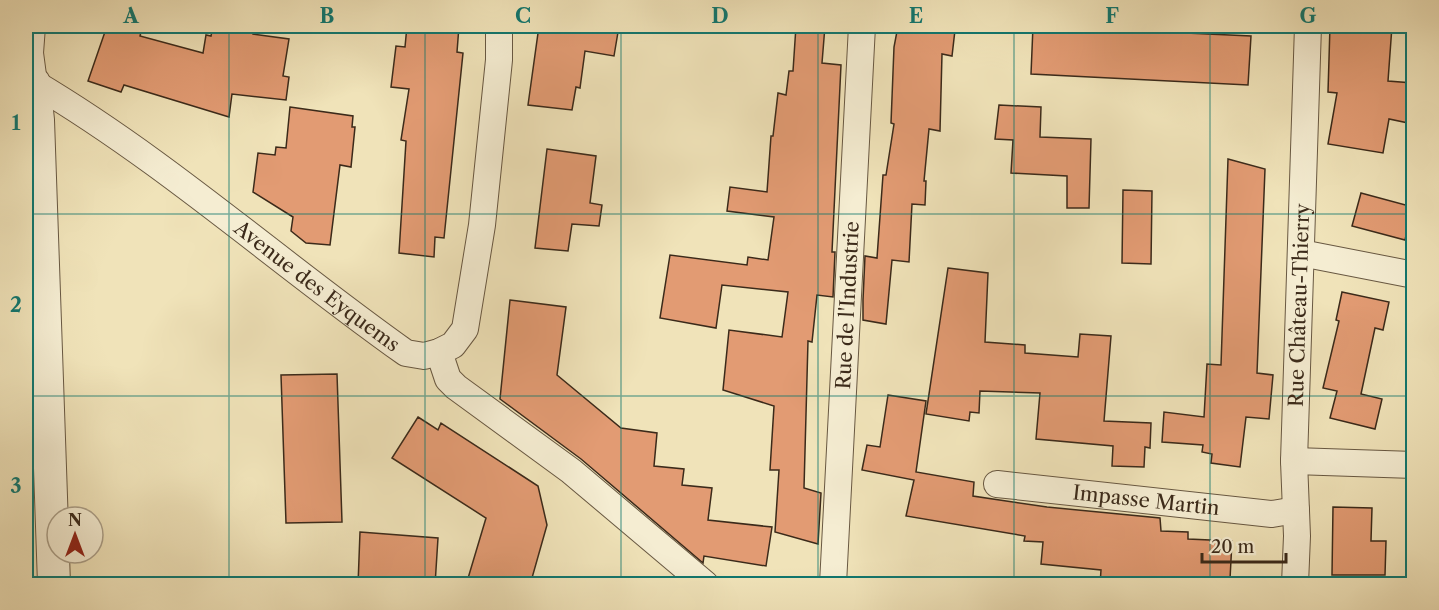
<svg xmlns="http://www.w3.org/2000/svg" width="1439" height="610" font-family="'Libre Caslon Text',serif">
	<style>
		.building { fill: #e29b73; stroke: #3b2a1a; stroke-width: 1.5 }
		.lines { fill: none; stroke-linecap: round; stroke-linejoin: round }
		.minor-casing { stroke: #685842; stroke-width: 28 }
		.tertiary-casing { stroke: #685842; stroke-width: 34 }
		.minor { stroke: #f5edd2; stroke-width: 26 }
		.tertiary { stroke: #f5edd2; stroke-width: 32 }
		.grid { fill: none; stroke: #0f766e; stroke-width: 1.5; stroke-opacity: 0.55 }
		.labels { text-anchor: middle; stroke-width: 4.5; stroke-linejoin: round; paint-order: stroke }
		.street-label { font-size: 20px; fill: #3b2a1a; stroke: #f5edd2 }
		.neatline { fill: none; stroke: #0f766e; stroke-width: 2 }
		.grid-label { font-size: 20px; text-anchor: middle; font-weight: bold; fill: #0f766e }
	</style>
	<rect width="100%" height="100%" fill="#f0e3b9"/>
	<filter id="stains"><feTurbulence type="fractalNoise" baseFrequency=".00333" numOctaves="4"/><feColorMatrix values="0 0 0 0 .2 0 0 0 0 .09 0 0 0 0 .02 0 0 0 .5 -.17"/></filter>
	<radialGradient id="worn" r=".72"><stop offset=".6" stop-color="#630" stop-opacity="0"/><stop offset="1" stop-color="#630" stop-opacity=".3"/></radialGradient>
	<path class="building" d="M107,26H120L141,32L140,36L203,53L206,35L211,36L213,26H253V34L289,39L283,76L289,77L286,100L232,94L229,117L124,85L121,92L88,81Z
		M407,26H459L457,52L463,53L444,238L435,237L434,257L399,253L406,141L401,140L409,89L391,87L396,46L405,47Z
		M539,26H619L614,56L585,51L580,88L576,87L572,110L528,105Z
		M796,26H825L822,63L841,65L832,252H835L833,297L817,295L812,342L808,341L804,488L821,493L818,544L775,532L779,470H770L774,406L723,390L729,330L782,337L788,292L722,285L716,328L660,318L670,255L747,265L748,257L768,260L774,217L727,211L730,187L767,192L771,136H773L778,93L786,95L789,71H793Z
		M898,26H954L955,30L952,56L942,54L940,131L929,129L924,181H926L925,205L912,204L909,262L892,260L886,324L863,320V300L865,256L877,258L883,175H886L894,124L891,123L894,47Z
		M1033,26L1251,36L1248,85L1031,74Z
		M1330,26H1392L1388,81L1413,83V124L1389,119L1383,153L1328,144L1337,93L1328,92Z
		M999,105L1041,107L1040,137L1091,139L1089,208H1067V176L1011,173L1013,140L995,139Z
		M290,107L353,116L352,127H355L351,167L340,165L330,245L306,243L291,231L293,217L253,192L258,153L275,155L276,147L286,148Z
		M547,149L596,156L590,203L602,205L599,226L572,224L568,251L535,248Z
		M1228,159L1265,169L1257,373L1273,375L1269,419L1246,417L1240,467L1211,463L1212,454L1202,452L1203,445L1162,442L1164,412L1204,417L1207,364L1221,365Z
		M1123,190L1152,191L1151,264L1122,263Z
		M1361,193L1413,207L1405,240L1352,226Z
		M948,268L988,273L985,342L1025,345V353L1078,357L1080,334L1111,336L1104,421L1151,423L1150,448L1145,447L1144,467L1112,466L1113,446L1036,439L1040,393L980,391L979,413L970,412L969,421L926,414Z
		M1342,292L1389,302L1383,330L1375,328L1361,394L1382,399L1375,429L1330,418L1337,391L1323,388L1339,321L1336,320Z
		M510,300L566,307L557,375L621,428L657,433L654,466L684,469L682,485L712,488L708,520L772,527L766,566L704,556L703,563L581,459L500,399Z
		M337,374L342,522L286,523L281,375Z
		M888,395L926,401L916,472L974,482L973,496L1047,507L1160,518L1161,531L1188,532V539L1232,541L1230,579L1186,577V585H1100L1101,570L1041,564L1043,542L1024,541L1025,536L906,516L914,480L862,470L867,445L880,447Z
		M418,417L438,430L441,423L538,486L547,525L530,585H466L486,518L392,458Z
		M1333,507L1372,508L1371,541H1386L1385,575H1332Z
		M360,532L438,538L435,585H358Z"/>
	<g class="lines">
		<g class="minor-casing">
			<g id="minor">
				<path id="s1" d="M32,26L30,53L34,83C167,162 280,264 406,353L424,356L439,352L453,345L465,329L482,225L499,60V26"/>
				<path d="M1301,253L1414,275"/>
				<path d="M439,352L448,379L456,387L571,471L705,584"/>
				<path d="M1294,461L1414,465"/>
				<path id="s2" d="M997,484L1272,514L1296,510"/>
				<path id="s3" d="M833,584L862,26"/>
				<path id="s4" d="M1295,584L1297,536L1294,461L1308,26"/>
			</g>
		</g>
		<g class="tertiary-casing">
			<path id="tertiary" d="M26,79L34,83L38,120L54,584"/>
		</g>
		<use href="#minor" class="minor"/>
		<use href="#tertiary" class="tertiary"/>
	</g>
	<path class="grid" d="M229,26V584M425,26V584M621,26V584M818,26V584M1014,26V584M1210,26V584M26,214H1414M26,396H1414"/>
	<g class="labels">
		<g class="street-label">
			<text dy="7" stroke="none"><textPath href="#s1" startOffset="406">Avenue des Eyquems</textPath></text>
			<text dy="7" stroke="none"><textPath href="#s3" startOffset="279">Rue de l'Industrie</textPath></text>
			<text dy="7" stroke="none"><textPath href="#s4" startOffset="279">Rue Château-Thierry</textPath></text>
			<text dy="7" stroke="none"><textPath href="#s2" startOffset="150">Impasse Martin</textPath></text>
		</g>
	</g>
	<rect width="1439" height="610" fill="none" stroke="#f0e3b9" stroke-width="66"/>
	<g transform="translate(75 535)"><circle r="28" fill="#f5edd2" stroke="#ab9f88" stroke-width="1.5"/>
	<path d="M0-4.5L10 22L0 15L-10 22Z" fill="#8f2418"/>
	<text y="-9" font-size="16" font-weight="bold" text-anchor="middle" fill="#3b2a1a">N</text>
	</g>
	<path d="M1202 553v9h84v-9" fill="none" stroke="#3b2a1a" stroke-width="3"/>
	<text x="1211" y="553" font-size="18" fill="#3b2a1a" stroke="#f5edd2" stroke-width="4.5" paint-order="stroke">20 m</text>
	<rect x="33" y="33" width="1373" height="544" class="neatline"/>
	<g class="grid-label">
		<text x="131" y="23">A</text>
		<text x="327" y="23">B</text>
		<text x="523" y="23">C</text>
		<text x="720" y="23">D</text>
		<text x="916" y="23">E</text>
		<text x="1112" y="23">F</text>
		<text x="1308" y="23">G</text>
		<text x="16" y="130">1</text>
		<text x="16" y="312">2</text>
		<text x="16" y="493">3</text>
	</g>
	<rect width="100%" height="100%" filter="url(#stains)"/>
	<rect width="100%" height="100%" fill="url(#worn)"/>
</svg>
